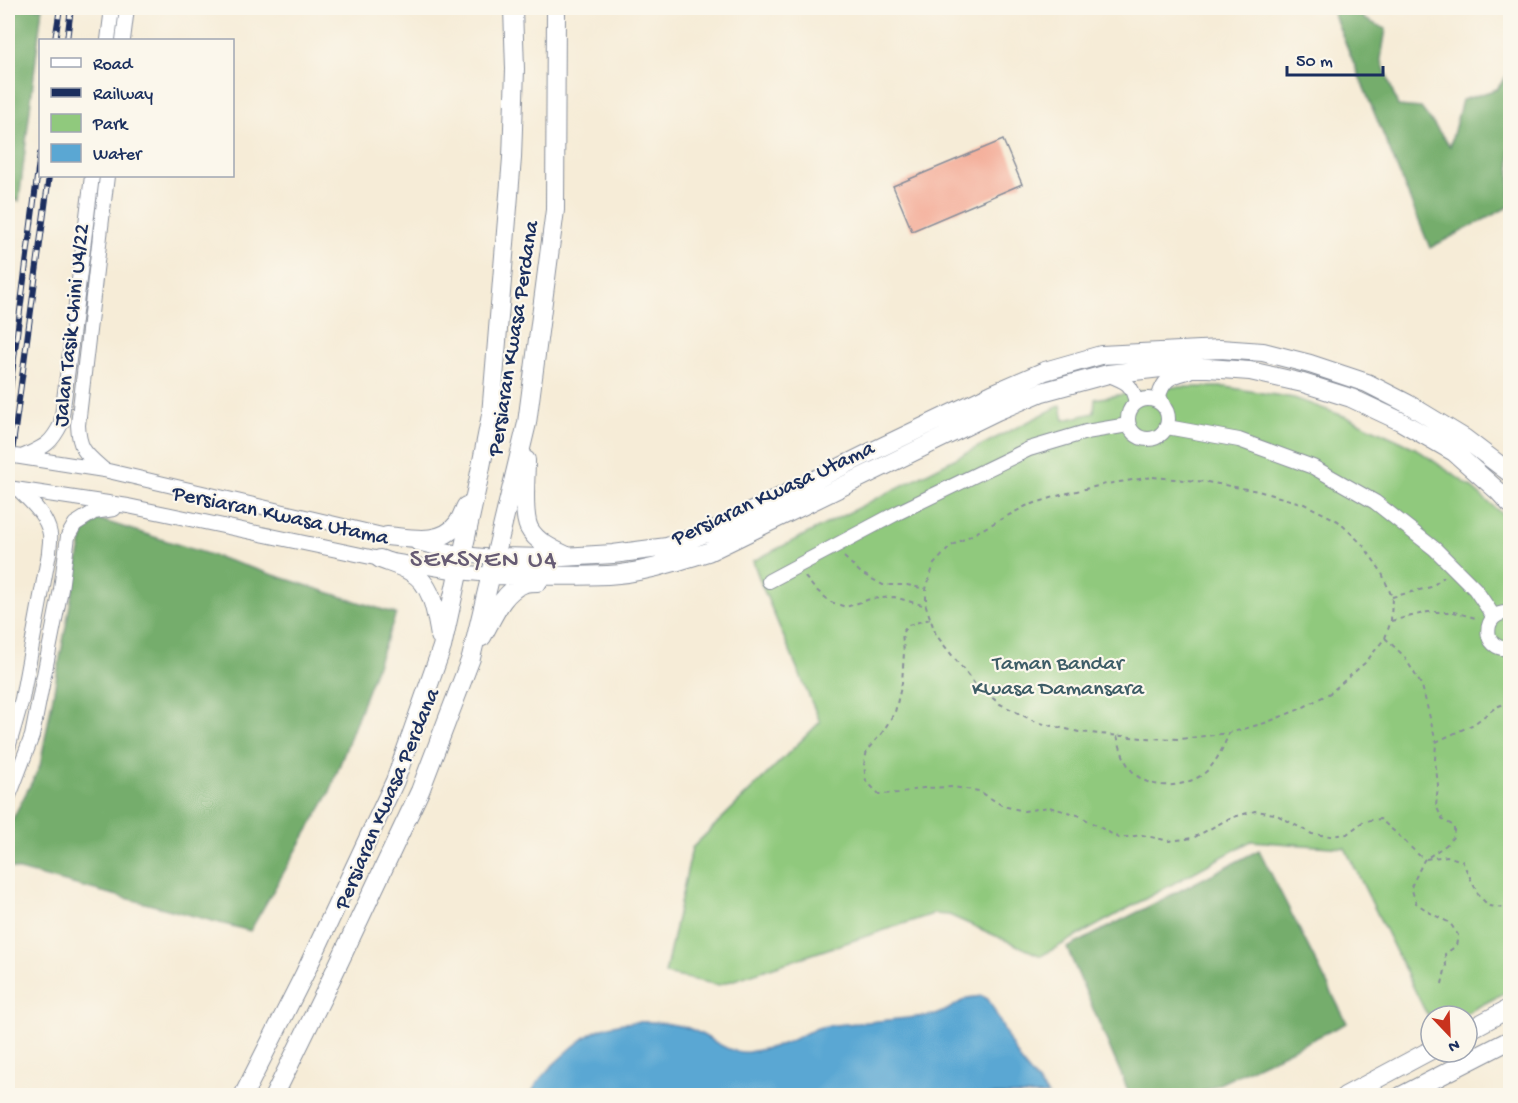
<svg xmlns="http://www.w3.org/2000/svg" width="1518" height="1103" font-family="'Gochi Hand',sans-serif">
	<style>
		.green { fill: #90c97d; stroke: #567c6e; stroke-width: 1.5 }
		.forest { fill: #74ad6c; stroke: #486e65; stroke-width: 1.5 }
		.water { fill: #5aa7d3; stroke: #3a6b98; stroke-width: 1.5 }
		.building { fill: #f4b19d }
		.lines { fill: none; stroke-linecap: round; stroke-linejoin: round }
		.minor-casing { stroke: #888e9a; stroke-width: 16 }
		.major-casing { stroke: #888e9a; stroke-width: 20 }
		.path { stroke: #888e9a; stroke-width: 2; stroke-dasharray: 4.5 4.5; stroke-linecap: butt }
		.minor { stroke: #fff; stroke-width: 14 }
		.major { stroke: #fff; stroke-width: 18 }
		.rail-casing { stroke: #1b2f5e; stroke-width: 6 }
		.rail { stroke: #fbf7ec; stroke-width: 4; stroke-dasharray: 11; stroke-linecap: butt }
		.labels { text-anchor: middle; stroke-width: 4.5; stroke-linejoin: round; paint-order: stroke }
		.street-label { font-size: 22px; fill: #1b2f5e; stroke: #fbf7ec }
		.park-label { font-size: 22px; fill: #3e5d67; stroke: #fbf7ec }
		.quarter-label { font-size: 26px; letter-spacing: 1.5px; fill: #675c74; stroke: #fbf7ec }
	</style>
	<rect width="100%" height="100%" fill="#fbf7ec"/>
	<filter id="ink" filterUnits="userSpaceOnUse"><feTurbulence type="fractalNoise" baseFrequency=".0167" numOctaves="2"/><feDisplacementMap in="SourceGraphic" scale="12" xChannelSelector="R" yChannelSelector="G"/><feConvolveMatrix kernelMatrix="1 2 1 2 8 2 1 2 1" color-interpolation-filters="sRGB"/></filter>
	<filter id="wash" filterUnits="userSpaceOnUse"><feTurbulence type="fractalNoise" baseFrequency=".008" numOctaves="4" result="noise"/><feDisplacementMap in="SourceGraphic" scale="24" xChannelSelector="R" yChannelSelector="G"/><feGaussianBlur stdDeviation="1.35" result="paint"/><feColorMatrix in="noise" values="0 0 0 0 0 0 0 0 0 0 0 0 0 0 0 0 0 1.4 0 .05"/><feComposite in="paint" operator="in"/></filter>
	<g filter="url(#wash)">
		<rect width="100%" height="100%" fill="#f6ecd7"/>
		<path class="green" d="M1166,387H1226L1294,398L1352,419L1415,448L1471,487L1510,521V990L1461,1016H1431V1020L1424,1009L1345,848L1251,841L1041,956L949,915L933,914L719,985L665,974L692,848L820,722L762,586L753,561L1061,405L1064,420L1094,413L1095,399Z"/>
		<path class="forest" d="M8,8H42L19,201L8,199Z
			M1331,8H1359L1364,19L1386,29L1381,59L1398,106L1421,108L1450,146L1462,100L1497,89L1510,71V206L1430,248Z
			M98,519L396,614L329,794L250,931L8,867V828L40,766L83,534Z
			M1259,850L1347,1023L1196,1095H1130L1067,948Z"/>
		<path class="water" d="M982,996L988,999L993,1008L1010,1042L1022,1063L1048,1095H531C535,1083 546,1072 555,1063C569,1050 586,1034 603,1028C629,1019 659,1021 685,1027C707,1033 724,1054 748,1052C760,1050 776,1047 788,1042C799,1037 810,1030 821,1027C833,1024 846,1024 858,1023C884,1020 910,1018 935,1015L947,1010L967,998Z"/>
		<g id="blocks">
			<path class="building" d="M1003,140L1022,184L912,231L893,186Z"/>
		</g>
	</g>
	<g filter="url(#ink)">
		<use href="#blocks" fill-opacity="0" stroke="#888e9a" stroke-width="1.5"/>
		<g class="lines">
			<g class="minor-casing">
				<path id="minor" d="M108,40L112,8
					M123,40L127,8
					M1109,375C1127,382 1132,384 1136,403
					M1128 419a20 20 0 1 1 40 0a20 20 0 1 1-40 0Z
					M1164,407L1159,396C1164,378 1171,377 1188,372
					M1167,427L1239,440L1313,467L1375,502L1435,549L1475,589L1494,617
					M8,455L104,470L395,538
					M22,457C43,447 50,446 61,424L92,176
					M104,470C86,454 79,450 78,425L107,176
					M8,488L128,506L380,559L458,572L491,575
					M417,543L462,554L495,557
					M769,581L897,513L1029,449L1086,432L1128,425
					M1510,613C1481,610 1481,652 1510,648
					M8,748L22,699L49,553C49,547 51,540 50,534C47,516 31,502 19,490
					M8,798L13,786L32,736L61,589L68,536L75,524L94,512L114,509"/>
			</g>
			<g class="major-casing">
				<path id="major" d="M526,460C526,478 522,513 529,528C536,542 554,550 567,556
					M387,536C410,538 441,546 457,524C461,519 463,512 466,506
					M495,557L546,558L613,554L667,547L712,531L869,453L992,394L1045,371L1101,355L1220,349L1263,352L1310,364L1367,383L1408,404L1464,438L1510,473
					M380,559C390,563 402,566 411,572C433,584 436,614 440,636
					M491,575C529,575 569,577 608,575C642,573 675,562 708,552L997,411L1042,392L1108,374L1161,368H1208L1250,371L1303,383L1351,398L1400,421L1454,452L1498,491L1510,504
					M482,637C493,618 502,592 523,584C527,582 533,582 538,582
					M1467,1031L1510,1008
					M243,1096L304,975L395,781L442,647L478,482L491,415L512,158L515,69L513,8
					M274,1096L325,992L420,791L471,658L527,423L555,210L556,8
					M1345,1096L1431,1050
					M1401,1096L1510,1040"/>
			</g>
			<path class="path" d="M1153,477L1207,482L1258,491L1304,504L1338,521L1363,545L1381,571L1392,597L1391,621L1385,638L1366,662L1330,693L1300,709L1265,723L1229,733L1181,739L1142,738L1079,732L1036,722L1000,704L974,683L936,635L926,606V589L934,564L951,546L1026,506L1064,494L1106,484Z
				M844,557L861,573L883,585H907L926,589
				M805,577L815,589L831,602L846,607L870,599L894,597L926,606
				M1392,597L1431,587L1444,577
				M930,619L908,625L902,633L904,652L902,683L895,712L882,733L867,750L864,765L866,781L879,794L898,793L923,788L953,787L979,791L1003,806L1024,811L1049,807L1078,815L1119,838L1142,835L1169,841L1193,838L1230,818L1255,811L1275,814L1312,834L1331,836L1347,834L1364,821L1380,819L1395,832L1424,860
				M1391,621L1428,612H1454L1479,619
				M1385,638L1404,656L1422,686L1436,742
				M1117,736C1121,749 1124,764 1135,774C1154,792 1190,787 1208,770C1218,759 1224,746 1229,733
				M1426,859L1447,856L1462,861L1479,896L1489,906L1504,908L1510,903
				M1442,984L1446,966L1445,954L1456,946L1458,935L1450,923L1432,914L1416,903L1411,887L1424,860L1446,845L1454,836V826L1443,820L1436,806L1438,785L1435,760L1436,742L1474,724L1496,707L1510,702"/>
			<use href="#minor" class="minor"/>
			<use href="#major" class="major"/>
			<g class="rail-casing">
				<path id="rail" d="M55,40L60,8
					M67,40L71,8
					M8,405L40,154
					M8,482L49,176"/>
			</g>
			<use href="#rail" class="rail"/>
		</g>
	</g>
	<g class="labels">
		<g class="street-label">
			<text transform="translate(69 325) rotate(-84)" y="8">Jalan Tasik Chini U4/22</text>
			<text transform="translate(511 338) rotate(-81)" y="8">Persiaran Kwasa Perdana</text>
			<text transform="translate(772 491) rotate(-25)" y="8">Persiaran Kwasa Utama</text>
			<text transform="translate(281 513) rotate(12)" y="8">Persiaran Kwasa Utama</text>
			<text transform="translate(385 798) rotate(-67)" y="8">Persiaran Kwasa Perdana</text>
		</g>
		<g class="park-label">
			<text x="1058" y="669">Taman Bandar<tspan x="1058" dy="25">Kwasa Damansara</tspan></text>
		</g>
		<g class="quarter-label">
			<text x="484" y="566">SEKSYEN U4</text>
		</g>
	</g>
	<rect width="1518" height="1103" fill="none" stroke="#fbf7ec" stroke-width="30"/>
	<rect x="39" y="39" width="195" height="138" fill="#fbf7ec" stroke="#a1a7b3" stroke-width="1.5"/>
	<rect x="51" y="58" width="30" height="9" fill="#ffffff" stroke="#a1a7b3" stroke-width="1.5"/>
	<text x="93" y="69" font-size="18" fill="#1b2f5e">Road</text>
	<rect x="51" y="88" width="30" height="9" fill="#1b2f5e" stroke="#a1a7b3" stroke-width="1.5"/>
	<text x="93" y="99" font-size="18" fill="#1b2f5e">Railway</text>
	<rect x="51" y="114" width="30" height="18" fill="#90c97d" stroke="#a1a7b3" stroke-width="1.5"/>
	<text x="93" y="129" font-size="18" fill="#1b2f5e">Park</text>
	<rect x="51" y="144" width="30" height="18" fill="#5aa7d3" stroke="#a1a7b3" stroke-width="1.5"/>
	<text x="93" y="159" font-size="18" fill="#1b2f5e">Water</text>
	<g transform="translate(1449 1034) rotate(157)"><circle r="28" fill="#fbf7ec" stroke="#a1a7b3" stroke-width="1.5"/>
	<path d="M0-4.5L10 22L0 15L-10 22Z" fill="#c8321e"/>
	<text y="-9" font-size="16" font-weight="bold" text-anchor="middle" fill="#1b2f5e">N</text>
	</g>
	<path d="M1287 66v9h96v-9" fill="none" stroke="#1b2f5e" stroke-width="3"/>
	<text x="1296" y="66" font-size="18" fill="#1b2f5e" stroke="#fbf7ec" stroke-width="4.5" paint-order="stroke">50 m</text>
</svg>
